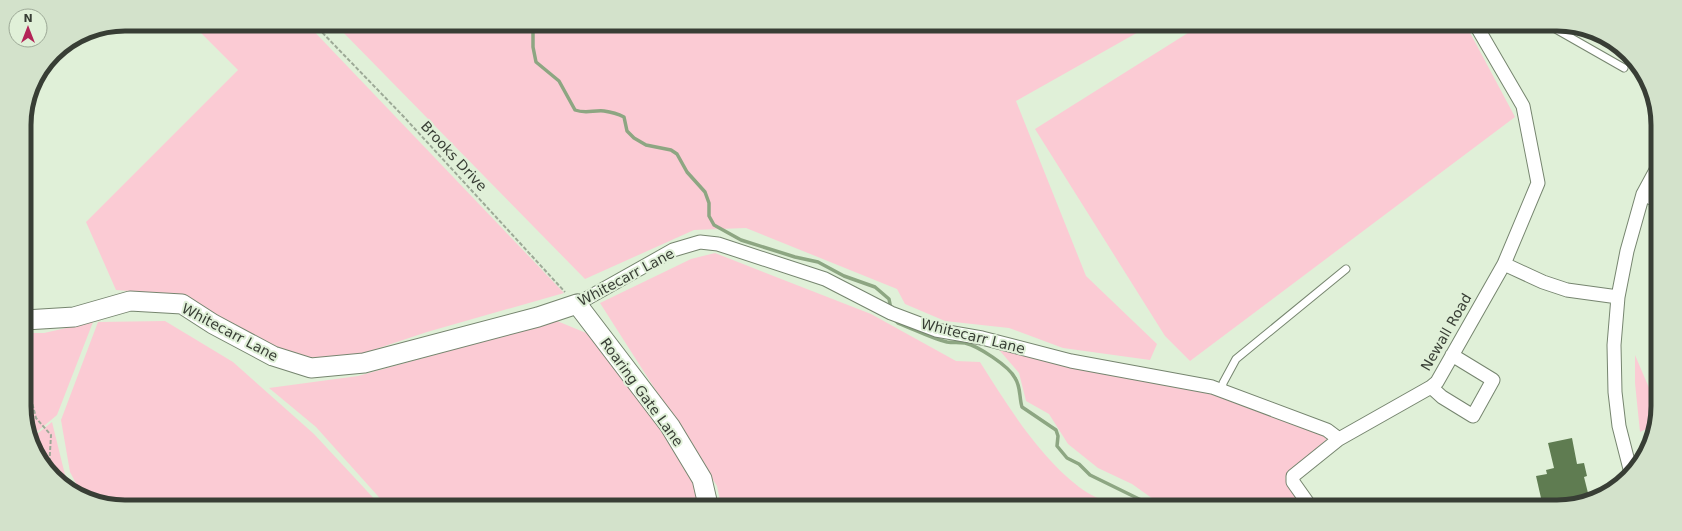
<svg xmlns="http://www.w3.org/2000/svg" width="1682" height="531" font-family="'DejaVu Sans',sans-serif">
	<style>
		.green { fill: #fbcbd4 }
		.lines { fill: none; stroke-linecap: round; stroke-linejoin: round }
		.stream { stroke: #8da682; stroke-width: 3.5 }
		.building { fill: #5f7c51 }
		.lane-casing { stroke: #76856f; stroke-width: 9 }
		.street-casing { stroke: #76856f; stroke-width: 15 }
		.secondary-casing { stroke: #76856f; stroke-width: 21 }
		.path { stroke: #9da997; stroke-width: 2; stroke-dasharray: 4 2; stroke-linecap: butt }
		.lane { stroke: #fff; stroke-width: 7 }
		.street { stroke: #fff; stroke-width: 13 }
		.secondary { stroke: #fff; stroke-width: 19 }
		.labels { text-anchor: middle; stroke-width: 4; stroke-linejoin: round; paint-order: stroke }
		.street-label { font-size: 14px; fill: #383e35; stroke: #e0f0d8 }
		.rim { fill: none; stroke: #383e35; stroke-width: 5 }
	</style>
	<rect width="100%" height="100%" fill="#e0f0d8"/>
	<path class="green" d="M192,24H307L564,293L427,332L361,354L311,358L253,341L185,295L116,290L86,222L238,70Z
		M335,24L1149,26L1016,101L1086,276L1157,344L1150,360L1063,348L1009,328L945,321L905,304L897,289L746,228L694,230L585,279Z
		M1199,26L1467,27L1515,117L1190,361L1165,336L1035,129Z
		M715,253L871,314L956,361L980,362C1008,406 1037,454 1079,487C1089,495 1103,500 1114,506L721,505L717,486L600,303L691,259Z
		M165,321L233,362L314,434L379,504H99L81,493L70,472L61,420L98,322Z
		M557,321L591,335L663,432L697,489L701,505L385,504L316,427L269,388L358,376Z
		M93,322L57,415L32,436L26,426L25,333H44Z
		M994,344L1072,368L1216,395L1319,433L1327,439L1285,478L1304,506H1163L1132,484L1098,468L1068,444L1049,414L1026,401L1019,373Z
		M1635,355L1655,402V425L1640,432L1635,383Z
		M52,422L67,483L69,487L53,477L32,438Z"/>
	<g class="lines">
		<path class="stream" d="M533,25V47L536,62L559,81L575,110C585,114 594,110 604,111C611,112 618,114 624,117L627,131L634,138L646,145L671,150L677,154L687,172L705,192L709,203V216L714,225L741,240L795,257L818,262L844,276L875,287L889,299L891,309
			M894,319L898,323C914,329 931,338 947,342C953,343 959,342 965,343C978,346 1009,366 1015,378C1021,387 1019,397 1022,407L1056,430L1058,436L1057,446L1067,458L1079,464L1090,475L1139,499L1149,506"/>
	</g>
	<path class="building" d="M1572,438L1577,464L1584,463L1587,476L1584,477L1589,497L1564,507H1539L1537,499L1541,498L1536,476L1547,474L1546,470L1554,468L1548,443Z"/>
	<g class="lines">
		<g class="lane-casing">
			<path id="lane" d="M1552,27L1624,68
				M1222,391L1223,383L1236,359L1346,269"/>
		</g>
		<g class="street-casing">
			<path id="street" d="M1477,27L1523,106L1538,183L1504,264
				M1643,194L1656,200
				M577,304L673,250L700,242L718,244L825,279L891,313L936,330L982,338L1071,361L1212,387L1327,430L1339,439
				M1431,387L1442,397L1473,416L1493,380L1452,355
				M1631,473L1619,426L1615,392L1614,345L1618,297L1627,251L1643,194L1656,170
				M1310,506L1293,482V476L1339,439L1431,387L1437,382L1504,264L1543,282L1567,290L1618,297"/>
		</g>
		<g class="secondary-casing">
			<path id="secondary" d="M25,320L74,317L130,301L182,304L213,324L273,356L311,368L364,363L538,317L577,304L670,426L702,479L708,505"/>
		</g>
		<path class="path" d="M314,24L404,117L565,292
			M26,355L28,334
			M26,363V379L36,418L51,435L49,469"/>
		<use href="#lane" class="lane"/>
		<use href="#street" class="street"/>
		<use href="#secondary" class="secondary"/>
	</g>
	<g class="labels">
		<g class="street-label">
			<text transform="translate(454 156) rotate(47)" y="5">Brooks Drive</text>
			<text transform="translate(626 277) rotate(-28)" y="5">Whitecarr Lane</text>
			<text transform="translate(230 332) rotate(28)" y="5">Whitecarr Lane</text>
			<text transform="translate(1446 332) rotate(-60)" y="5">Newall Road</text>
			<text transform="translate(973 336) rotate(14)" y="5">Whitecarr Lane</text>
			<text transform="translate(642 392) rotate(54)" y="5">Roaring Gate Lane</text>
		</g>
	</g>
	<path d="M0 0H1682V531H0ZM125 31H1557A94 94 0 0 1 1651 125V406A94 94 0 0 1 1557 500H125A94 94 0 0 1 31 406V125A94 94 0 0 1 125 31Z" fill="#d3e2cb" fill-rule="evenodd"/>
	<path class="rim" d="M125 31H1557A94 94 0 0 1 1651 125V406A94 94 0 0 1 1557 500H125A94 94 0 0 1 31 406V125A94 94 0 0 1 125 31Z"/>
	<g transform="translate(28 28)"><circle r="19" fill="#e0f0d8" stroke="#9da997"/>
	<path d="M0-3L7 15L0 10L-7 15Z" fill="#b32457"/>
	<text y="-6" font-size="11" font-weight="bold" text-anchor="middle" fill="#383e35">N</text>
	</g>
</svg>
